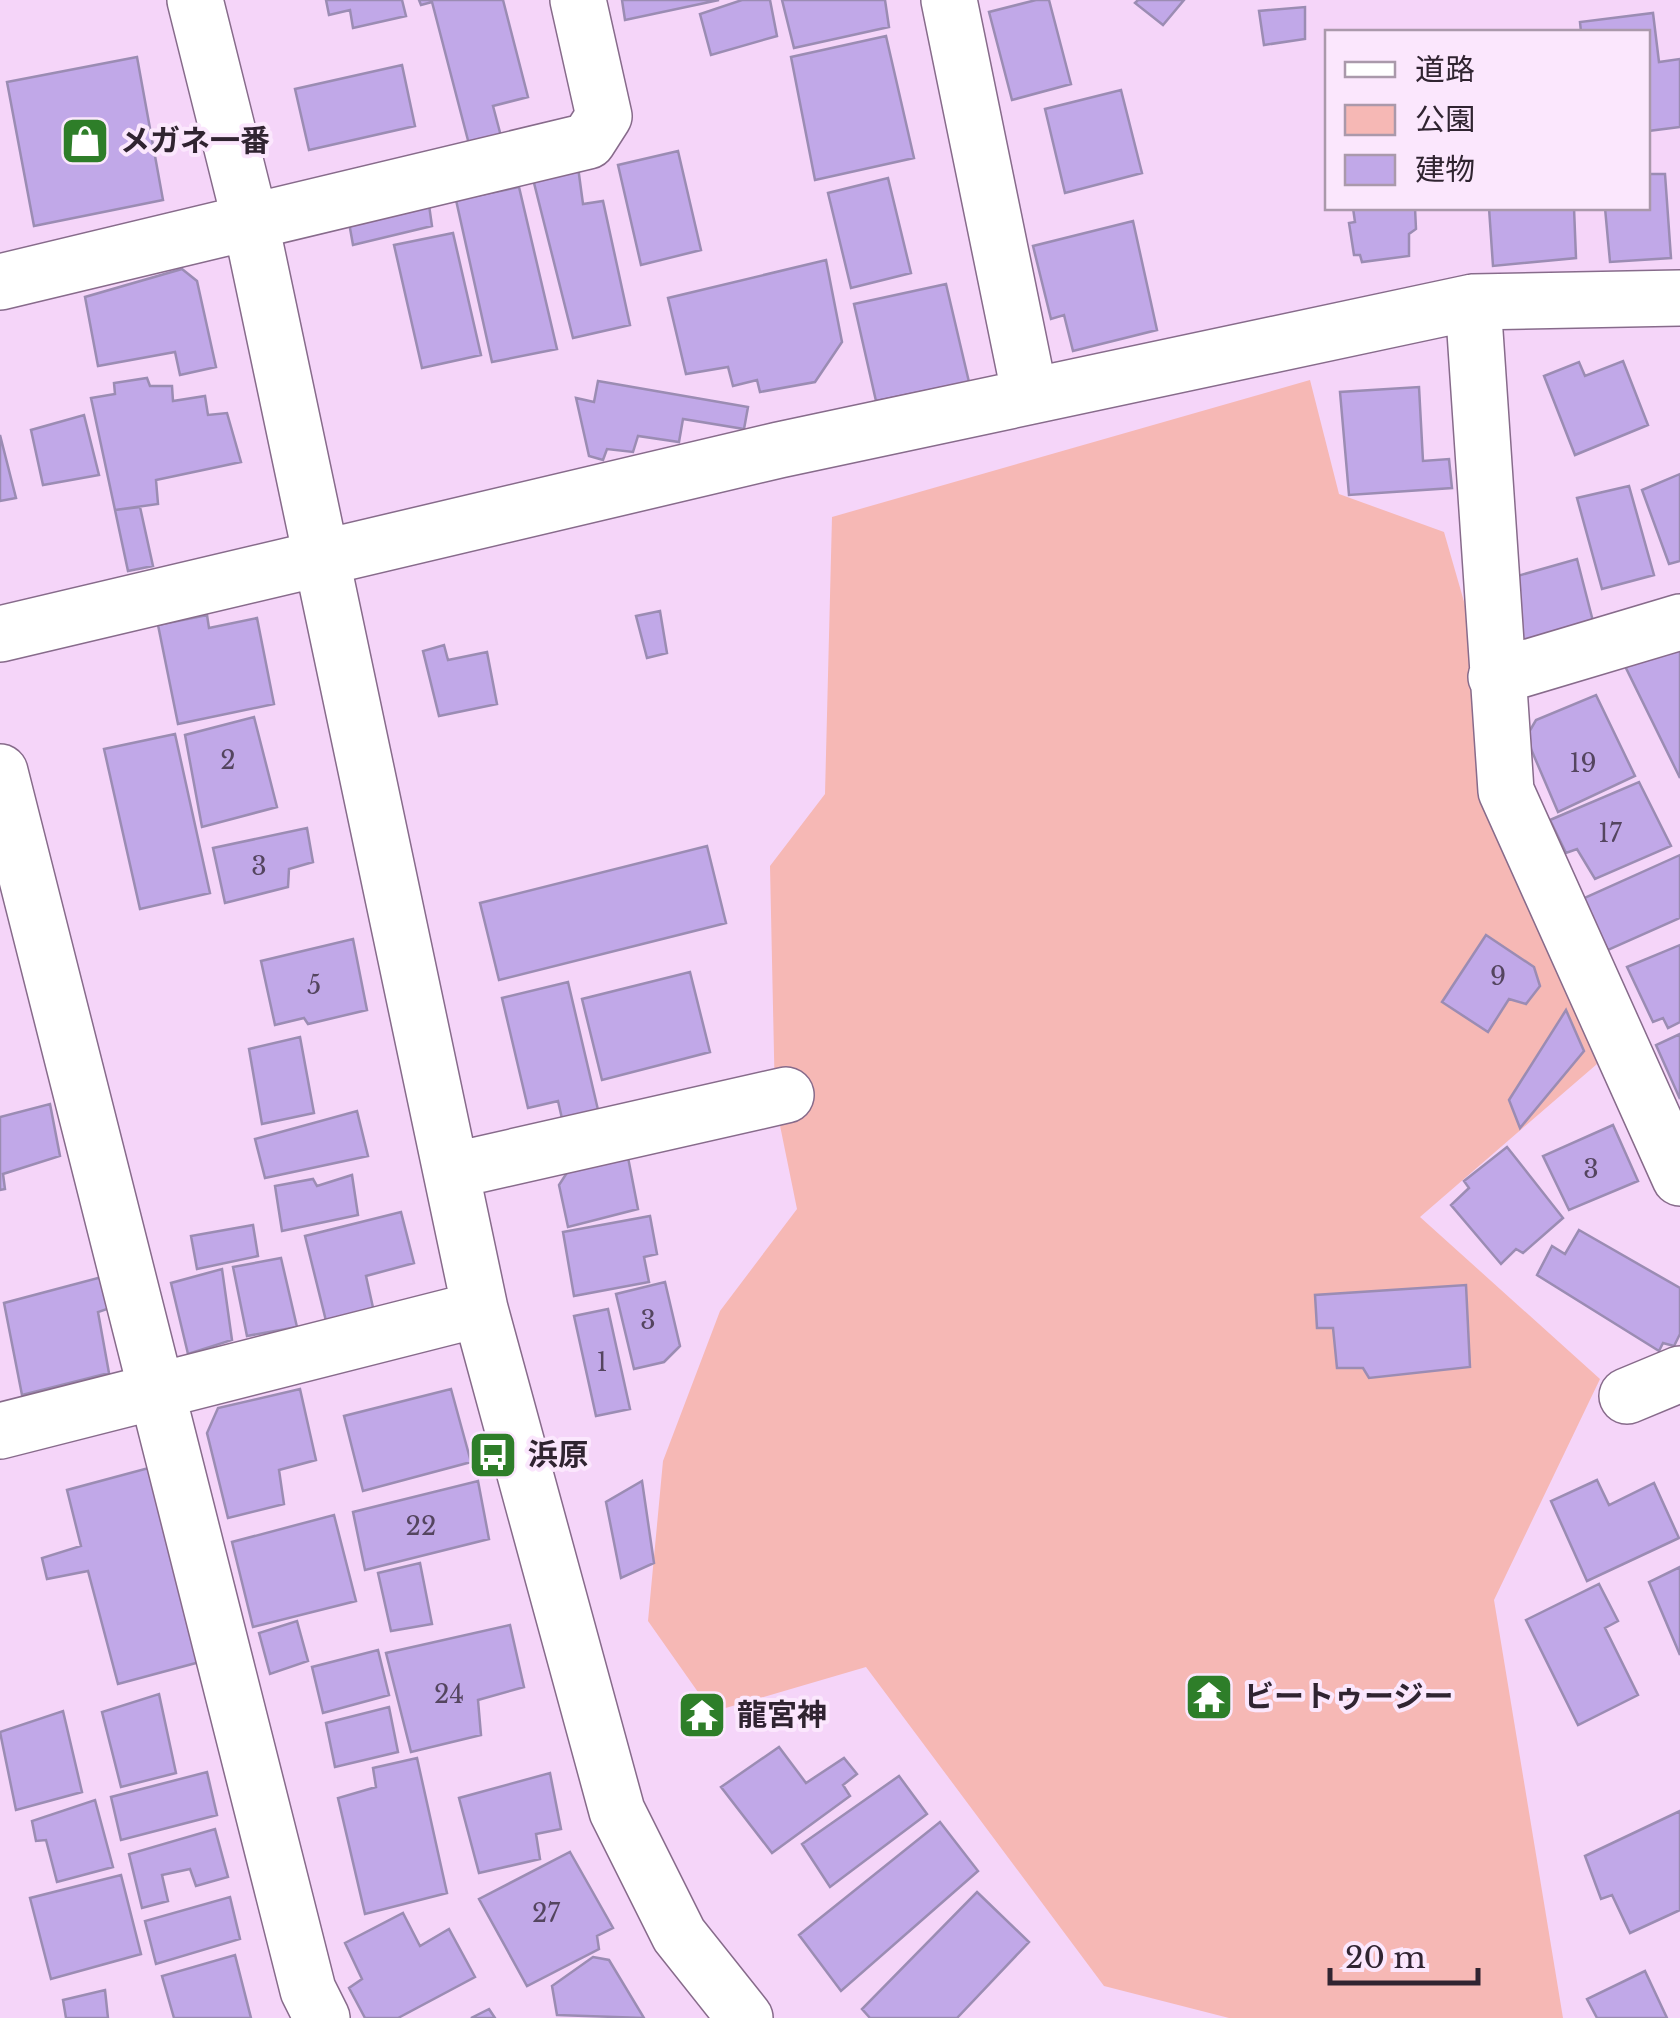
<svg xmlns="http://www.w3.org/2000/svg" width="1680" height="2018" font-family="'Libre Baskerville','Noto Sans JP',serif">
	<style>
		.green { fill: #f6b8b5 }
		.building { fill: #c1a8e8; stroke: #9b8cb3; stroke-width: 2.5 }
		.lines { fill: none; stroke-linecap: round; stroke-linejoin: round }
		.minor-casing { stroke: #876b8b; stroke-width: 58 }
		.minor { stroke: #fff; stroke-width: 55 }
		.labels { text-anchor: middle; stroke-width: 8; stroke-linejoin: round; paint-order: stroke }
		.number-label { font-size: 25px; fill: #54455f }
		.poi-label { font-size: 30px; font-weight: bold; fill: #302431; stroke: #fbe7fd; text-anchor: start }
	</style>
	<rect width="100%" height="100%" fill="#f5d5f9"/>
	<path class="green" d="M1310,380L1339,494L1444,532L1597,1064L1420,1217L1600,1379L1494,1600L1563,2018H1229L1104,1986L866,1667L712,1712L648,1621L663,1461L720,1311L797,1209L775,1101L770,866L825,794L832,517Z"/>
	<path class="building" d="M326,0H402L406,16L353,28L350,10L329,15Z
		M419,0H503L528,97L493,106L502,140L470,148L432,2L421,5Z
		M622,0H719L625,20Z
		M742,0H770L777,36L711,55L700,14Z
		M782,0H885L889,27L794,48Z
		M1036,0H1049L1071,84L1012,100L989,12Z
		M1138,0H1184L1163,25L1135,3Z
		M1305,7V39L1264,45L1259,11Z
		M1653,13L1659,62L1680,59V127L1648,131V32H1581L1580,22Z
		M886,36L914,158L815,180L791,57Z
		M137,57L163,200L34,226L7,82Z
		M402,65L415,126L309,150L295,89Z
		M1121,90L1142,173L1065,193L1045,109Z
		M678,151L701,250L641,265L618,165Z
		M578,167L583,204L603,201L630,325L573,338L533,179Z
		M1648,168L1649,174H1665L1671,258L1610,262L1605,208H1648Z
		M888,178L911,273L851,288L828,193Z
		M519,187L557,349L492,362L456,200Z
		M428,198L432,226L353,245L348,217Z
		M1353,208H1415L1416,229L1409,234V256L1362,262L1360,255H1354L1349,223L1355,222Z
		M1489,208H1574L1576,258L1493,266Z
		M1133,221L1157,330L1073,351L1064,315L1051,319L1033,246Z
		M453,233L481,355L422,368L394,245Z
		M826,260L842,342L815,382L760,392L757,380L733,386L728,367L686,374L668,298Z
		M182,269L197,281L216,367L180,375L175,352L98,366L85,297Z
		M946,284L969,382L876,401L854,304Z
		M1623,361L1648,425L1575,455L1544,376L1579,362L1585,376Z
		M147,378L150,386H172L173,401L205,396L208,415L227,413L241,462L156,480L158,504L115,510L91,398L115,394L114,383Z
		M598,381L748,407L744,429L683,419L679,442L638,436L633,452L607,449L603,460L589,456L576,398L594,402Z
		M1419,387L1423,461L1449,459L1452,488L1349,495L1340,392Z
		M84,415L99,475L43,485L31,430Z
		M0,435L16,498L0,501Z
		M1680,474V561L1669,564L1642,490Z
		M1629,486L1654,575L1602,589L1577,498Z
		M140,507L153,566L128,571L115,510Z
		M1577,559L1595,629L1524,648L1507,579Z
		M660,611L667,653L647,658L636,616Z
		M207,615L209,628L257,618L274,704L178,724L158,625Z
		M1680,640V778L1625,666Z
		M444,645L448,660L487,652L497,704L439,716L423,651Z
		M1596,695L1635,776L1558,812L1531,749L1529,732L1536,720Z
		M254,717L277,807L202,827L185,735Z
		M175,734L210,893L140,909L104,749Z
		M1639,782L1671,846L1595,879L1577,849L1566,853L1550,820Z
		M307,828L313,862L289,869L288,887L225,903L213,848Z
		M707,846L726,923L499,980L480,903Z
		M1680,855V918L1608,950L1582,899Z
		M1486,935L1534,967L1540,986L1526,1004L1509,999L1488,1032L1442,1002Z
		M353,939L367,1010L308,1024L304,1018L275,1025L261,961Z
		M1680,945V1022L1668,1028L1663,1018L1653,1022L1627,967Z
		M690,972L710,1052L602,1080L582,999Z
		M568,982L599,1114L563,1123L558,1101L528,1108L502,998Z
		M1566,1010L1584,1051L1520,1128L1509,1100Z
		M1680,1034V1099L1656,1045Z
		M300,1037L314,1113L262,1124L249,1049Z
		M50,1104L60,1156L3,1174L5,1189L0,1190V1117Z
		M357,1111L368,1156L265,1178L255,1139Z
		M1613,1125L1638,1181L1569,1210L1543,1156Z
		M626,1147L638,1209L568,1227L559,1185L577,1157Z
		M1507,1147L1563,1218L1523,1253L1516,1249L1501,1264L1451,1205L1469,1188L1464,1181Z
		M352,1175L358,1215L282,1231L275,1186L313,1179L317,1186Z
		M401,1212L414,1263L366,1276L376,1321L329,1333L305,1236Z
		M650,1216L657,1254L644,1257L649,1282L574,1296L563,1232Z
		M253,1225L258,1256L197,1269L191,1236Z
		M1579,1230L1680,1288V1334L1674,1346L1663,1343L1659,1351L1537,1275L1552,1246L1565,1254Z
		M281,1258L297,1327L247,1336L233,1267Z
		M222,1269L232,1340L188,1354L171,1283Z
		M113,1274L119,1305L98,1312L109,1373L22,1395L4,1303Z
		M665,1282L680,1346L664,1362L634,1369L616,1294Z
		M1466,1285L1470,1367L1369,1378L1363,1368H1337L1333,1328H1317L1315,1295Z
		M608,1309L630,1409L596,1416L574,1316Z
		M300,1389L316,1460L279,1470L284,1504L228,1518L207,1433L218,1408Z
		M451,1389L471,1462L363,1491L344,1416Z
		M156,1466L207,1660L118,1684L88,1571L47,1579L42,1558L81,1546L67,1490Z
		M1597,1480L1609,1505L1654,1483L1679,1538L1587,1581L1551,1501Z
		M478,1481L489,1539L365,1570L353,1512Z
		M642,1481L654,1563L621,1578L606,1502Z
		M334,1515L356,1601L253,1627L232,1542Z
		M420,1563L432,1624L391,1631L378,1573Z
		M1680,1567V1655L1649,1582Z
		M1599,1584L1618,1621L1605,1628L1638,1695L1578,1725L1526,1620Z
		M297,1621L308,1661L270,1674L259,1633Z
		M510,1625L524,1687L478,1700L481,1735L411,1752L386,1653Z
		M378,1650L389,1695L323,1713L312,1667Z
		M159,1694L176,1773L121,1787L102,1712Z
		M389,1707L398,1752L335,1767L326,1723Z
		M63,1711L82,1792L16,1810L0,1732Z
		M779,1747L806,1783L844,1758L857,1774L843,1785L850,1796L772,1853L721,1787Z
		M417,1758L447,1893L365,1914L338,1798L376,1787L373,1768Z
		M207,1772L217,1815L121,1840L111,1797Z
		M550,1773L561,1829L536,1834L540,1859L479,1873L459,1798Z
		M899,1776L927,1814L830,1887L802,1844Z
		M95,1800L113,1867L57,1882L46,1840L36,1841L32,1821Z
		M1680,1811V1910L1630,1933L1612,1895L1601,1899L1585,1856Z
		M940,1822L978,1871L841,1991L799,1935Z
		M215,1829L228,1877L196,1886L190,1869L162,1875L168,1901L142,1908L129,1854Z
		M570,1852L613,1928L597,1936L599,1949L527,1986L479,1899Z
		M121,1875L141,1954L51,1979L30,1898Z
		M977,1892L1029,1942L957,2018H870L862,2009Z
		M230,1897L240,1939L156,1964L145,1921Z
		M403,1913L420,1946L449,1929L475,1977L398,2018H365L349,1988L362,1979L345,1943Z
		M235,1955L251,2018H174L162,1976Z
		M593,1957L609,1960L644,2018L557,2015L552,1986Z
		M1645,1971L1667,2018H1597L1587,1999Z
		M105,1990L108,2018H66L63,2000Z
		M489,2009L495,2018H471Z"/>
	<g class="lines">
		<g class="minor-casing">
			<path id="minor" d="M195,0L250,220L480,1309L617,1811L679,1935L745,2018
				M949,0L1030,396
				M0,282L588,141L604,116L578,0
				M1473,302L1506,791L1680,1178
				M0,634L779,450L1473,302L1680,298
				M1496,677L1680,622
				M0,772L308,1990L322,2018
				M451,1171L786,1095
				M1627,1396L1680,1374
				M0,1431L480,1309"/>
		</g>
		<use href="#minor" class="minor"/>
	</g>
	<defs>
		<g id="shop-square" transform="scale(2.5)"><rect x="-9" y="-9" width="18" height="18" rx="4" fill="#2e7e29" stroke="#fbe7fd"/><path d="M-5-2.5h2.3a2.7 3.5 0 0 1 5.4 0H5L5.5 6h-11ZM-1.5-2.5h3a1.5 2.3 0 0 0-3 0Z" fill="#fff"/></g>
		<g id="bus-square" transform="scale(2.5)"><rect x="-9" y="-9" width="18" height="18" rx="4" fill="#2e7e29" stroke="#fbe7fd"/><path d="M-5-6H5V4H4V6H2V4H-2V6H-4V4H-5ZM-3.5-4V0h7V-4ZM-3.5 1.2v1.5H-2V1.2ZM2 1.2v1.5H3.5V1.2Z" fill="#fff"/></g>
		<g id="temple-square" transform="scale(2.5)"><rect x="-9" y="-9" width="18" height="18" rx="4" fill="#2e7e29" stroke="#fbe7fd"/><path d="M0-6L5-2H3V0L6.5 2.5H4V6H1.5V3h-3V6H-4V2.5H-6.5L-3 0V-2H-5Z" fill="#fff"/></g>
	</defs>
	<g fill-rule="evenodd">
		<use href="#shop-square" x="85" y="141"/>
		<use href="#bus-square" x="493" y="1455"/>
		<use href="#temple-square" x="1209" y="1697"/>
		<use href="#temple-square" x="702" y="1715"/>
	</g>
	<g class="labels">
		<g class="number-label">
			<text x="228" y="769">2</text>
			<text x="1583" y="772">19</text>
			<text x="1610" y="842">17</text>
			<text x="259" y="875">3</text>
			<text x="1498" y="985">9</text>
			<text x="314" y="994">5</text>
			<text x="1591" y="1178">3</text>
			<text x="648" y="1329">3</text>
			<text x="602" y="1371">1</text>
			<text x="421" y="1535">22</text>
			<text x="449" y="1703">24</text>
			<text x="546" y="1922">27</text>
		</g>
		<g class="poi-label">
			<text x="120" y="151">メガネ一番</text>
			<text x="528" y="1465">浜原</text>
			<text x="1244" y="1707">ビートゥージー</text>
			<text x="737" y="1725">龍宮神</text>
		</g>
	</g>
	<rect x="1325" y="30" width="325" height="180" fill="#fbe7fd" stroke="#aa99ab" stroke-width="2.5"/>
	<rect x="1345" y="62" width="50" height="15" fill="#ffffff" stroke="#aa99ab" stroke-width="2.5"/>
	<text x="1415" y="80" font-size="30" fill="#302431">道路</text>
	<rect x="1345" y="105" width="50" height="30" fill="#f6b8b5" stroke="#aa99ab" stroke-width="2.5"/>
	<text x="1415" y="130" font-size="30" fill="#302431">公園</text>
	<rect x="1345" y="155" width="50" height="30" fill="#c1a8e8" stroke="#aa99ab" stroke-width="2.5"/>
	<text x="1415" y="180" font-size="30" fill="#302431">建物</text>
	<path d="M1330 1968v15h148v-15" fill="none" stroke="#302431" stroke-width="5"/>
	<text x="1345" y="1968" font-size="30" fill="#302431" stroke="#fbe7fd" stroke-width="8" paint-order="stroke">20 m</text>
</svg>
